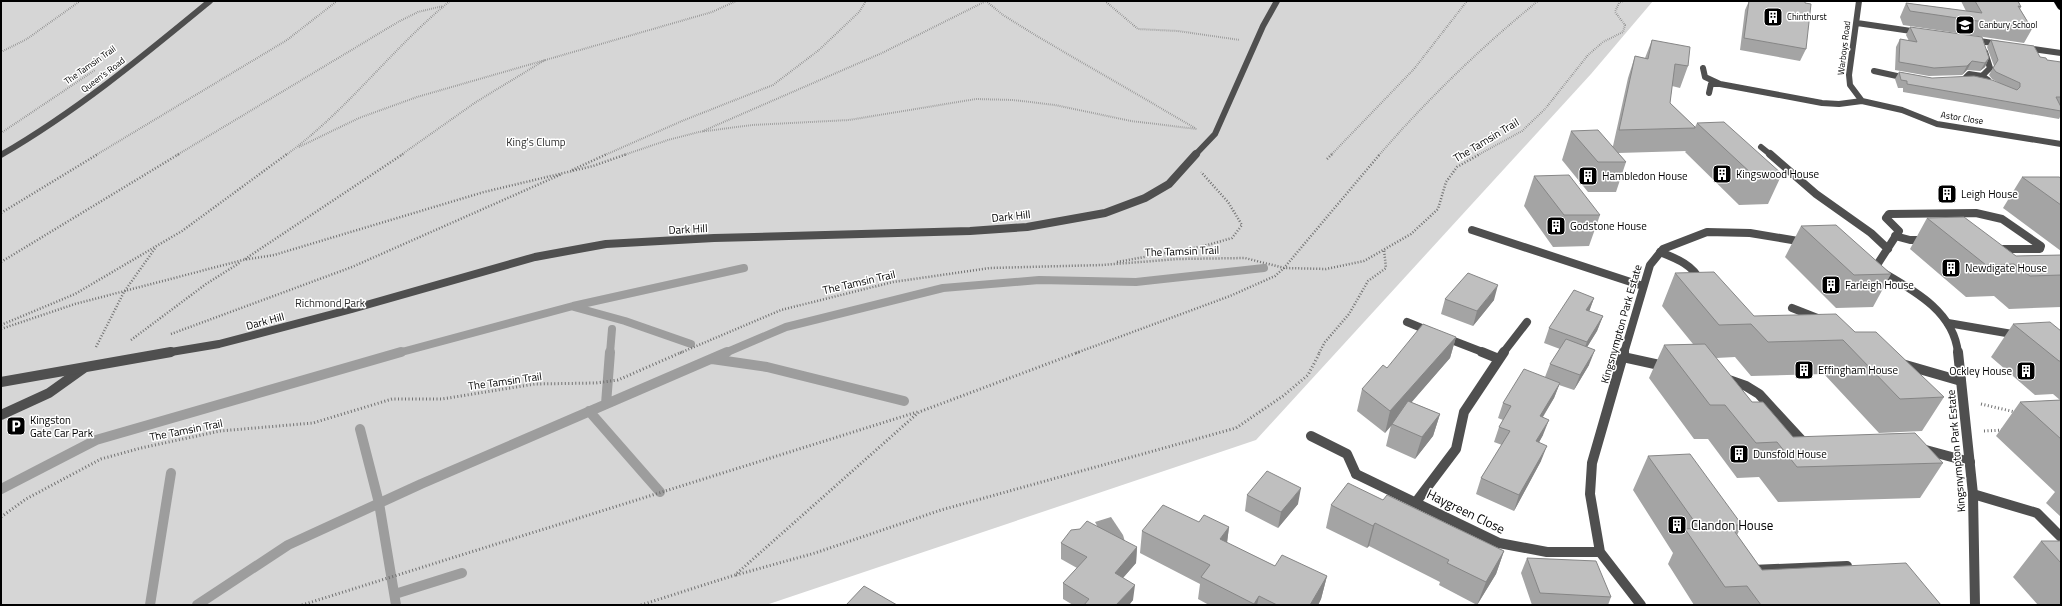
<svg xmlns="http://www.w3.org/2000/svg" width="2062" height="606" font-family="'Titillium Web',sans-serif">
	<style>
		.green { fill: #d6d6d6 }
		.water { fill: #9d9d9d }
		.lines { fill: none; stroke-linecap: round; stroke-linejoin: round }
		.stream-far1 { stroke: #9d9d9d; stroke-width: 8 }
		.stream { stroke: #9d9d9d; stroke-width: 10 }
		.primary-casing { stroke: #dbdbdb; stroke-width: 9 }
		.path-far2 { stroke: #717171; stroke-width: 2; stroke-dasharray: 0.5 1.5; stroke-linecap: butt }
		.path-far1 { stroke: #717171; stroke-width: 2.5; stroke-dasharray: 1 2; stroke-linecap: butt }
		.path { stroke: #717171; stroke-width: 3; stroke-dasharray: 1 2.5; stroke-linecap: butt }
		.service-far2 { stroke: #4f4f4f; stroke-width: 6 }
		.service-far1 { stroke: #4f4f4f; stroke-width: 8 }
		.service { stroke: #4f4f4f; stroke-width: 10 }
		.minor-far2 { stroke: #4f4f4f; stroke-width: 6 }
		.minor-far1 { stroke: #4f4f4f; stroke-width: 8 }
		.minor { stroke: #4f4f4f; stroke-width: 10 }
		.primary { stroke: #000; stroke-width: 8 }
		.wall { fill: #a4a4a4 }
		.shaded-wall { fill: #868686 }
		.building { fill: #bfbfbf; stroke: #868686 }
		.labels { text-anchor: middle; stroke-width: 3; stroke-linejoin: round; paint-order: stroke }
		.far-poi-label { font-size: 9px; fill: #000; stroke: #fff; text-anchor: start }
		.far-street-label { font-size: 9px; fill: #000; stroke: #fff }
		.street-label { font-size: 11px; fill: #000; stroke: #fff }
		.park-label { font-size: 11px; fill: #2d2d2d; stroke: #fff }
		.poi-label { font-size: 11px; fill: #000; stroke: #fff; text-anchor: start }
		.near-street-label { font-size: 13px; fill: #000; stroke: #fff }
		.near-poi-label { font-size: 13px; fill: #000; stroke: #fff; text-anchor: start }
	</style>
	<rect width="100%" height="100%" fill="#fff"/>
	<path class="green" d="M1,1H1653L1591,74L1256,440L766,605H1Z"/>
	<path class="water" d="M1111,517L1123,535L1126,545L1106,542L1095,522Z"/>
	<g class="lines">
		<path class="stream-far1" d="M574,307L625,321L691,344
			M398,353L573,306L744,268
			M610,353L612,329
			M725,353L786,327L943,288L1039,280L1136,282L1264,268"/>
		<path class="stream" d="M712,359L767,367L904,401
			M606,404L610,352
			M589,411L660,492
			M360,429L379,503L396,605
			M1,489L96,440L401,352
			M395,594L462,573
			M150,605L171,473
			M197,605L288,545L421,484L727,352"/>
		<g class="primary-casing">
			<path id="primary" d="M2058,1L2061,6"/>
		</g>
		<path class="path-far2" d="M986,1L1003,15L1040,38L1195,128
			M1105,1L1138,29L1178,31L1240,40
			M1,52L27,39L80,1
			M703,131L882,53L986,1
			M1,133L95,70
			M299,147L359,118L417,97L712,12L736,1
			M96,155L287,40L337,1
			M177,155L398,22L418,12L443,6
			M286,155C347,111 392,48 450,1
			M401,155L476,102L545,60
			M605,155L682,121L773,85L819,50L859,12L866,1
			M624,155L668,140L699,132L752,125L849,120L976,99L1013,100L1055,105L1131,121L1197,129
			M1331,155L1414,69L1467,1
			M1379,155C1428,99 1480,48 1538,1
			M1478,155L1522,131L1545,109L1588,55L1603,42L1623,32L1625,25L1615,12L1619,3L1623,1"/>
		<path class="path-far1" d="M1327,159L1332,154
			M572,170L607,154
			M1,213L98,154
			M245,259L403,154
			M1,262L179,154
			M1117,262L1204,246L1232,238L1242,225L1228,202L1201,172
			M1,325L75,294L182,231L287,154
			M1,329L75,304L243,260L274,255L484,192L593,166L627,154
			M171,334L352,267L562,174
			M131,340L206,284L241,262
			M96,347L124,292L156,247
			M680,353L781,310L893,282L990,268L1102,265L1178,259L1245,258L1284,268L1326,269L1364,261L1411,234L1438,209L1446,182L1457,167L1480,154
			M1076,353L1230,296L1275,276L1284,268L1380,154
			M1319,353L1325,342L1349,314L1368,281L1386,268L1384,250"/>
		<path class="path" d="M1981,404L2015,412
			M1984,431L2003,430
			M1,517L26,499L101,459L141,448L220,431L313,423L392,399H442L535,384L596,383L618,380L682,352
			M736,575L815,553L941,510L1236,428L1283,396L1308,375L1320,352
			M302,605L917,412
			M641,605L735,575L919,412L1079,352"/>
		<path class="service-far2" d="M1874,71L1906,78
			M1761,147L1771,155"/>
		<path class="service-far1" d="M1770,154L1816,194L1871,233L1888,249
			M1472,230L1643,286
			M1895,236L1910,240H1924
			M1660,252C1675,258 1694,265 1700,281
			M1875,268L1899,231L1886,218L1889,214L1976,213L2002,219L2041,246L2040,249H1996
			M1792,308L1820,319
			M1407,322L1429,331
			M1948,323L2018,335"/>
		<path class="service" d="M1623,357L1664,366
			M1902,364L1961,381
			M1726,379L1746,386L1759,394L1805,444
			M1,415L49,393L84,368
			M1311,436L1347,454L1356,474
			M1922,449L1970,462
			M1752,570L1847,566"/>
		<path class="minor-far2" d="M1857,23L1918,32
			M1973,40L1999,44
			M2026,48L2061,53
			M1703,68L1705,77L1720,84L1822,103L1839,104L1862,101L1850,85L1849,75L1859,1
			M1969,74L1982,76L1988,80L1986,83L1966,77Z
			M1982,76L1990,68L1985,52
			M1709,93L1711,84H1719
			M1862,101L1902,110L1937,124L2061,144
			M1,155C77,111 142,57 210,1
			M1195,155L1215,134L1263,26L1277,1"/>
		<path class="minor-far1" d="M1882,272C1915,291 1954,312 1958,353
			M1454,341L1485,353
			M165,353L219,344L352,309L535,257L606,244L714,238L970,231L1027,227L1105,213L1145,198L1169,184L1196,154
			M1503,353L1527,322
			M1624,353L1650,265L1663,249L1707,232L1750,233L1804,242"/>
		<path class="minor" d="M1482,352L1499,359
			M1624,352L1592,463L1590,494L1600,552L1641,605
			M1958,352L1973,494L1975,605
			M1,382L171,352
			M1356,474L1499,543L1547,552H1600
			M1973,494L2037,513L2061,537
			M1416,502L1456,449L1464,412L1504,352"/>
		<use href="#primary" class="primary"/>
	</g>
	<path class="wall" d="M1749,1H1805L1806,49L1800,61L1740,50L1745,10Z
		M1961,1H2018L2021,7L2020,9L2032,29L2024,43L1903,25L1900,17L1906,3L1966,11Z
		M1910,27L1989,58L1985,67L1980,71L1967,70L1962,75L1929,76L1895,70L1896,47L1900,39L1909,41L1906,35Z
		M1652,40L1688,66L1680,88L1672,86L1670,103L1695,127L1697,123L1782,174L1768,204L1739,205L1685,152L1686,151L1618,153L1626,162L1616,192H1588L1562,160L1571,131L1613,146L1628,78L1635,56L1645,58Z
		M1991,40L2040,57L2047,60L2061,63V105H2060L2061,115L2059,119L1903,92V88H1898L1895,79L1899,72L1932,78L2003,85L1992,79L1989,75L1994,66L1987,47Z
		M1534,176L1600,215L1589,246L1553,247L1524,206Z
		M2022,177L2061,178V251L2003,208Z
		M1927,218L2016,256L2061,255V307L2009,309L1994,296L1966,297L1910,249Z
		M1801,226L1891,274L1873,307L1836,308L1785,257Z
		M1675,273L1754,316L1855,332L1944,397L1922,431L1879,433L1824,374L1751,376L1735,357L1716,358L1752,402L1793,437L1943,463L1920,498L1778,502L1759,477L1737,478L1708,439H1694L1649,378L1664,345L1693,344L1662,306Z
		M1594,298L1589,311L1603,316L1597,331L1587,347L1589,365L1574,390L1559,385L1554,398L1543,417V435L1539,442L1541,461L1514,511L1476,494L1481,478L1502,445L1494,442L1499,427L1503,420L1498,418L1503,403L1545,377L1550,364L1560,349L1544,343L1549,328Z
		M1445,299L1494,300L1473,326L1441,314Z
		M2013,324L2061,331V517L2046,503L2055,492L1996,436L2020,402L2060,400L2053,394L2035,395L1991,357Z
		M1456,337L1450,358L1411,402L1440,414L1433,436L1415,459L1386,446L1391,425L1385,433L1357,411L1362,389L1387,368Z
		M1648,456L1742,525L1737,535L1762,570L1941,605H1694L1668,564L1673,553L1633,490Z
		M1247,495L1298,504L1278,528L1245,511Z
		M1383,500L1504,551L1496,574L1477,605L1439,585L1440,582L1369,546L1367,548L1326,528L1331,505Z
		M1199,522L1229,527L1227,543L1275,566L1327,576L1321,599L1318,605H1209L1198,599L1200,584L1140,553L1142,531Z
		M2041,541H2061V605H2038L2013,577Z
		M1061,543L1137,547L1136,563L1123,578L1133,600L1129,605H1073L1063,599V583L1077,568L1061,559Z
		M1527,558L1611,597L1608,605H1532L1521,573Z"/>
	<path class="shaded-wall" d="M1989,58L1985,67L1980,71L1985,63Z
		M1972,61L1967,70L1962,75L1967,66Z
		M1498,285L1494,300L1473,326L1477,311Z
		M1594,298L1589,312L1586,310Z
		M1603,316L1597,331L1581,357L1587,342Z
		M1456,337L1450,358L1385,433L1390,411Z
		M1595,350L1589,365L1574,390L1580,375Z
		M1560,383L1554,398L1534,431L1540,416Z
		M1440,414L1433,436L1415,459L1422,437Z
		M1549,420L1543,435L1531,457L1536,441Z
		M1547,446L1541,461L1514,511L1519,495Z
		M1301,488L1298,504L1278,528L1281,512Z
		M1375,523L1369,546L1367,548L1373,526Z
		M1229,527L1226,550L1220,539Z
		M1137,547L1136,563L1114,588L1115,573Z
		M1504,551L1496,574L1477,605L1486,582Z
		M1327,576L1321,599L1318,605H1310Z
		M1135,585L1133,600L1129,605H1116Z
		M1259,596L1257,605H1254V604Z"/>
	<path class="building" d="M1749,1H1805V3L1811,4L1806,49L1744,38Z
		M1975,1H2018L2021,7L2018,6L2032,29L1910,11L1906,3L1982,13Z
		M1910,27L1982,37L1989,58L1985,63L1972,61L1967,66L1934,68L1899,62L1900,39L1917,42Z
		M1652,40L1690,47L1688,66L1675,64L1670,103L1695,127V128L1619,130L1635,56L1648,59Z
		M1991,40L2034,46L2040,57L2046,58L2047,60L2061,62V97H2056L2061,107V111L1907,84V81L1901,80L1899,72L1932,78L1974,76L1992,80L2017,90L2020,87V83L1996,72L1993,68L1998,60Z
		M1724,122L1782,174L1753,175L1697,123Z
		M1598,130L1626,162H1598L1571,131Z
		M1569,175L1600,215H1564L1534,176Z
		M2022,177H2059L2061,178V205Z
		M1964,217L2016,256L2061,255V275L2030,276L2014,264L1986,265L1927,218Z
		M1836,225L1891,274L1854,275L1801,226Z
		M1714,272L1754,316L1836,314L1855,332H1876L1944,397L1900,399L1843,340L1768,342L1751,324L1719,325L1675,273Z
		M1468,273L1498,285L1477,311L1445,299Z
		M1574,290L1594,298L1586,310L1603,316L1587,342L1549,328Z
		M2050,322L2061,331V361H2059L2013,324Z
		M1423,324L1456,337L1390,411L1362,389L1383,365L1387,368Z
		M1566,339L1595,350L1580,375L1550,364Z
		M1705,344L1752,402H1763L1793,437L1915,433L1943,463L1797,467L1777,442L1756,443L1725,405H1710L1664,345Z
		M1524,369L1560,383L1540,416L1549,420L1536,441L1547,446L1519,495L1481,478L1510,431L1499,427L1511,406L1503,403Z
		M2061,400V439L2020,402Z
		M1408,401L1440,414L1422,437L1392,424Z
		M1690,454L1742,525H1730L1762,570L1906,563L1941,605H1761L1747,586L1725,587L1685,529L1699,528L1648,456Z
		M1267,471L1301,488L1281,512L1247,495Z
		M1348,483L1383,500L1387,495L1504,551L1486,582L1447,563L1449,560L1375,523L1373,526L1331,505Z
		M1163,505L1199,522L1204,515L1229,527L1220,539L1275,566L1282,555L1327,576L1310,605H1277L1259,596L1254,604L1201,577L1210,565L1142,531Z
		M1087,521L1137,547L1115,573L1135,585L1116,605H1084L1089,599L1063,583L1087,557L1061,543L1071,530L1080,529Z
		M2041,541H2061V563Z
		M1527,558L1596,561L1611,597L1540,593Z
		M864,586L897,605H846Z"/>
	<defs>
		<g id="building-square" transform="scale(1)"><rect x="-9" y="-9" width="18" height="18" rx="4" fill="#000" stroke="#fff"/><path d="M-4-6H4V6H1V3H-1V6H-4ZM-2.5-4.3h1.7v1.8h-1.7ZM.8-4.3h1.7v1.8H.8ZM-2.5-1h1.7V.8h-1.7ZM.8-1h1.7V.8H.8Z" fill="#fff"/></g>
		<g id="school-square" transform="scale(1)"><rect x="-9" y="-9" width="18" height="18" rx="4" fill="#000" stroke="#fff"/><path d="M0-5L7-2L0 1L-7-2ZM-4 1L0 2.5L4 1V4Q0 6-4 4Z" fill="#fff"/></g>
		<g id="parking-square" transform="scale(1)"><rect x="-9" y="-9" width="18" height="18" rx="4" fill="#000" stroke="#fff"/><path d="M-3.5-5.5H1a3.5 3.5 0 0 1 0 7H-1V5.5H-3.5ZM-1-3.4V-.6H.8a1.4 1.4 0 0 0 0-2.8Z" fill="#fff"/></g>
	</defs>
	<g fill-rule="evenodd">
		<use href="#building-square" x="1773" y="17"/>
		<use href="#school-square" x="1965" y="25"/>
		<use href="#building-square" x="1722" y="174"/>
		<use href="#building-square" x="1588" y="176"/>
		<use href="#building-square" x="1947" y="194"/>
		<use href="#building-square" x="1556" y="226"/>
		<use href="#building-square" x="1951" y="268"/>
		<use href="#building-square" x="1831" y="285"/>
		<use href="#building-square" x="1804" y="370"/>
		<use href="#building-square" x="2026" y="371"/>
		<use href="#parking-square" x="16" y="426"/>
		<use href="#building-square" x="1739" y="454"/>
		<use href="#building-square" x="1677" y="525"/>
	</g>
	<g class="labels">
		<g class="far-poi-label">
			<text x="1787" y="20">Chinthurst</text>
			<text x="1979" y="28">Canbury School</text>
		</g>
		<g class="far-street-label">
			<text transform="translate(1844 48) rotate(-83)" y="3">Warboys Road</text>
			<text transform="translate(90 65) rotate(-35)" y="3">The Tamsin Trail</text>
			<text transform="translate(103 75) rotate(-37)" y="3">Queen's Road</text>
			<text transform="translate(1962 118) rotate(9)" y="3">Astor Close</text>
		</g>
		<g class="street-label">
			<text transform="translate(1486 140) rotate(-31)" y="4">The Tamsin Trail</text>
			<text transform="translate(1011 216) rotate(-6)" y="4">Dark Hill</text>
			<text transform="translate(688 229) rotate(-3)" y="4">Dark Hill</text>
			<text transform="translate(1182 251) rotate(-2)" y="4">The Tamsin Trail</text>
			<text transform="translate(859 282) rotate(-13)" y="4">The Tamsin Trail</text>
			<text transform="translate(265 321) rotate(-15)" y="4">Dark Hill</text>
			<text transform="translate(1621 324) rotate(-74)" y="4">Kingsnympton Park Estate</text>
			<text transform="translate(505 381) rotate(-8)" y="4">The Tamsin Trail</text>
			<text transform="translate(186 430) rotate(-11)" y="4">The Tamsin Trail</text>
			<text transform="translate(1956 451) rotate(-95)" y="4">Kingsnympton Park Estate</text>
		</g>
		<g class="park-label">
			<text x="536" y="146">King's Clump</text>
			<text x="330" y="307">Richmond Park</text>
		</g>
		<g class="poi-label">
			<text x="1736" y="178">Kingswood House</text>
			<text x="1602" y="180">Hambledon House</text>
			<text x="1961" y="198">Leigh House</text>
			<text x="1570" y="230">Godstone House</text>
			<text x="1965" y="272">Newdigate House</text>
			<text x="1845" y="289">Farleigh House</text>
			<text x="1818" y="374">Effingham House</text>
			<text x="2012" y="375" text-anchor="end">Ockley House</text>
			<text x="30" y="424">Kingston<tspan x="30" dy="13">Gate Car Park</tspan></text>
			<text x="1753" y="458">Dunsfold House</text>
		</g>
		<g class="near-street-label">
			<text transform="translate(1466 511) rotate(26)" y="5">Haygreen Close</text>
		</g>
		<g class="near-poi-label">
			<text x="1691" y="530">Clandon House</text>
		</g>
	</g>
	<rect width="2062" height="606" fill="none" stroke="#000000" stroke-width="4"/>
</svg>
